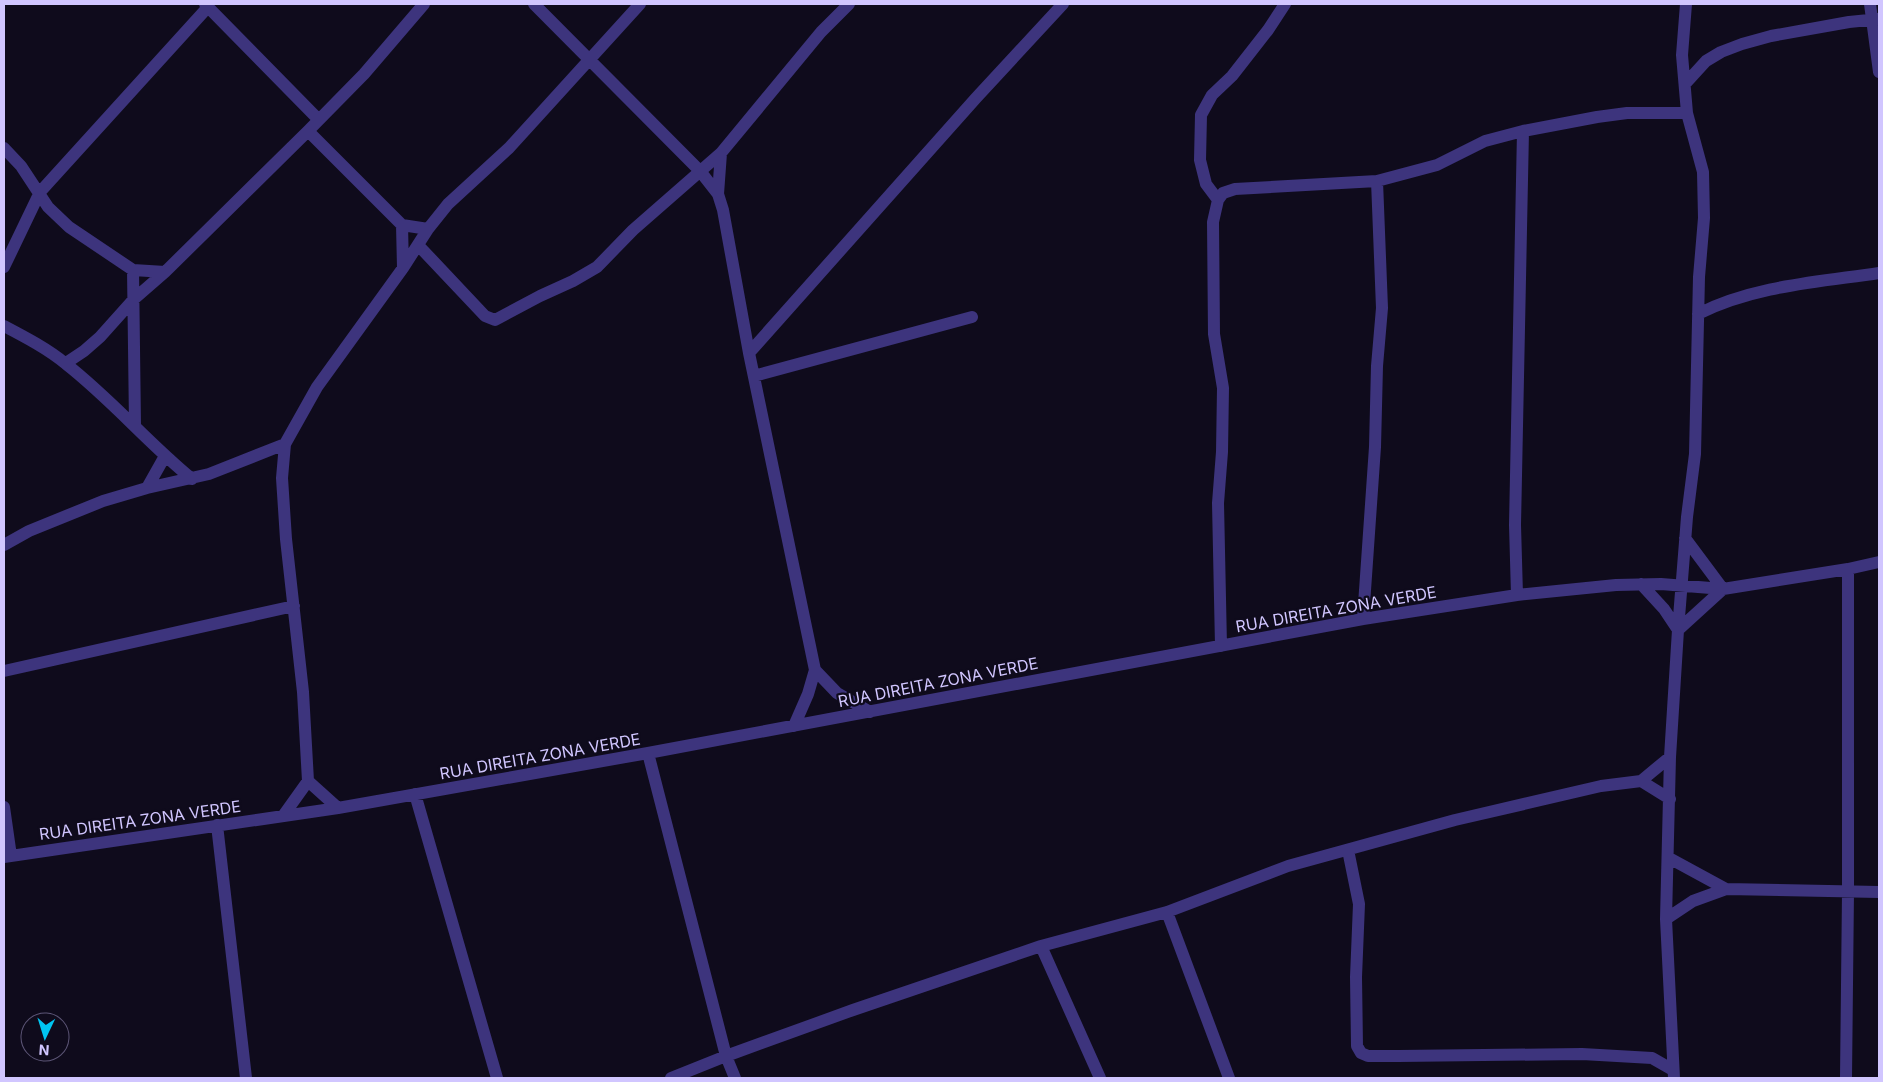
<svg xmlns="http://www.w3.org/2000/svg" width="1883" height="1082" font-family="Inter,sans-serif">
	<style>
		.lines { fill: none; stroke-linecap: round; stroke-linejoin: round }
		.street { stroke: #3d347d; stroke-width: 12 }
		.labels { text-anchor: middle; stroke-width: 4.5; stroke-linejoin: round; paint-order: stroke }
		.street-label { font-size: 16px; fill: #d1c6ff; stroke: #0f0b1c }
	</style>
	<rect width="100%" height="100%" fill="#0f0b1c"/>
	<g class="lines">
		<path class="street" d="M205,4L318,119
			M534,4L700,171L718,194L723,210L749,353L815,670L837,693L870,712
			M1870,4L1879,72
			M1685,84L1706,61L1721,52L1742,44L1771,36L1849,22L1879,19
			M308,131L402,225L428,229
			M4,148L21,166L48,207L69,227L133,270L165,272
			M718,194L721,153
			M1218,200L1206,184L1200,160L1201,115L1212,95L1232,76L1268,30L1285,4
			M402,225L403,268
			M418,245L485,316L495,320L540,296L573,281L597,267L633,230L721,153L821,32L849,4
			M4,267L40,192L208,7
			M133,270L135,425
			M1698,314C1753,286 1818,282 1879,273
			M4,326C25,337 48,349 66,364C111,399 148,443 192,479
			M749,353L976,98L1063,4
			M66,363L84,351L100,337L134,299L165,272L308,131L364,74L424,4
			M754,376L972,317
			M147,488L165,456
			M4,545L29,531L103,501L147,488L209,474L285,444
			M1641,584L1664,609L1678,630L1723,589L1685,538
			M1517,595L1515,525L1523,131
			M1363,619L1375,447L1377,366L1382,308L1377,181
			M1221,646L1218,503L1222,452L1223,388L1214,334L1213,222L1218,200L1223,193L1235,189L1377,181L1437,165L1485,141L1523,131L1597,117L1627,113H1687
			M4,671L294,606
			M794,726L808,694L815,670
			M648,753L726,1056L735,1078
			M308,781L338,808
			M1641,781L1670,757
			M415,794L497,1078
			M4,807L11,856
			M283,816L308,781L303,692L286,539L282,478L285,444L317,387L403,268L428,229L448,204L509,148L640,4
			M217,825L246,1078
			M1348,850L1359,904L1356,977L1357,1046L1361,1053L1368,1056H1398L1582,1054L1652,1058L1673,1070
			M4,857L338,808L648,753L1363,619L1517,595L1616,585L1661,584L1723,589L1848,569L1879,562
			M1669,858L1726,889
			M1167,912L1229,1078
			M1666,919L1693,901L1726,889L1879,892
			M1041,946L1100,1078
			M671,1078L726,1056L853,1010L1041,946L1167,912L1288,866L1455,820L1601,786L1641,781L1670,799
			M1674,1078L1666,919L1670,757L1678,630L1687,517L1695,454L1699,277L1704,218L1703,172L1687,113L1682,55L1686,4
			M1846,1078L1848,892V569"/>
	</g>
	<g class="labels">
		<g class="street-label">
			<text transform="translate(1336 609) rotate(-10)" y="6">RUA DIREITA ZONA VERDE</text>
			<text transform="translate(938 682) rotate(-11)" y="6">RUA DIREITA ZONA VERDE</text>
			<text transform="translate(540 756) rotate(-10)" y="6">RUA DIREITA ZONA VERDE</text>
			<text transform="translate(140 820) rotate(-8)" y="6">RUA DIREITA ZONA VERDE</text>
		</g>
	</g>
	<rect width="1883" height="1082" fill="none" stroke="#d1c6ff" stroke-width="10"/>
	<g transform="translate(45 1037) rotate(184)"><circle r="24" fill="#0f0b1c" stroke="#5d5677"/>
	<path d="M0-4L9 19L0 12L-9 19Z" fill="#00c5f1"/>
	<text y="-8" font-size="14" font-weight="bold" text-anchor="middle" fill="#d1c6ff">N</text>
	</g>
</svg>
